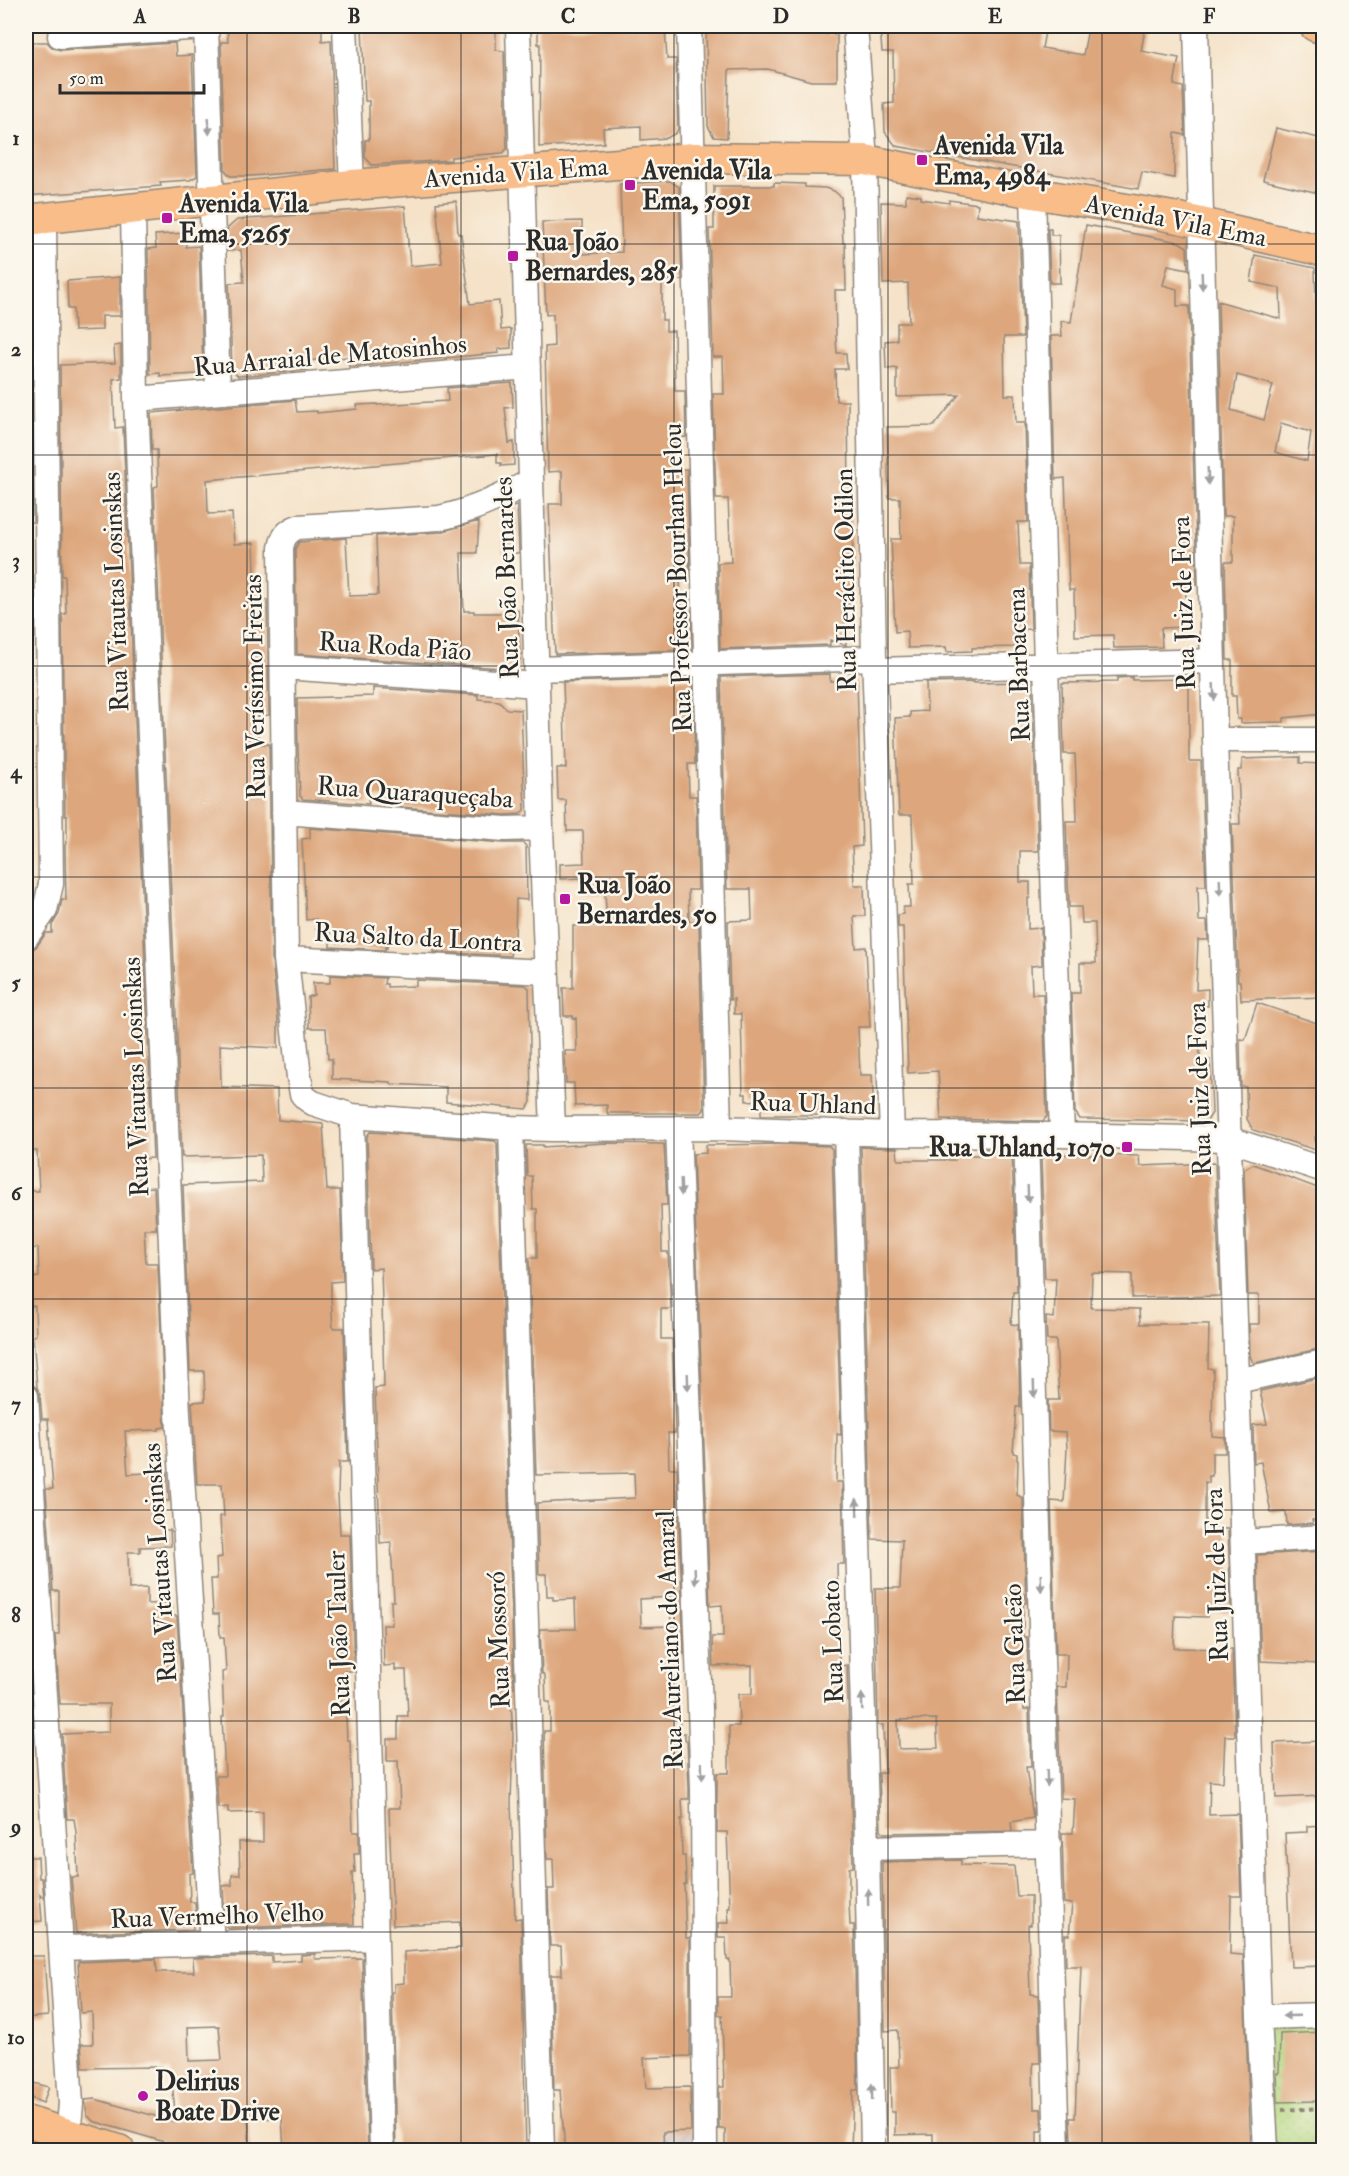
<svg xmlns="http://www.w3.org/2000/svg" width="1349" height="2176" font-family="'IM FELL Double Pica',serif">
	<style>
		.industrial { fill: url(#industrial-furrows) }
		.grass { fill: url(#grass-dots); stroke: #6e8055; stroke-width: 1.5 }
		.building { fill: #dda67b; fill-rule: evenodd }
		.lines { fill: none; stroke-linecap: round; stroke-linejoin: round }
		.minor-casing { stroke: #90867a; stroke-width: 27 }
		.major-casing { stroke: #90867a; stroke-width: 33 }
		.path { stroke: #90867a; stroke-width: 4; stroke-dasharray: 4.5 4.5; stroke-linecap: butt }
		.minor { stroke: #fff; stroke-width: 24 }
		.major { stroke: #f8bd89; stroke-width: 30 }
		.oneway { fill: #a0a0a0 }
		.grid { fill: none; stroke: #2b2b2b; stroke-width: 1.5; stroke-opacity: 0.55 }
		.poi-dot { fill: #b5179e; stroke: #fbf7ec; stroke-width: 2 }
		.labels { text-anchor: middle; stroke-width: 5; stroke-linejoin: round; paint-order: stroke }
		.poi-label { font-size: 26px; font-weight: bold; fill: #2b2b2b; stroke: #fbf7ec; text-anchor: start }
		.street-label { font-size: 26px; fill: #2b2b2b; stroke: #fbf7ec }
		.neatline { fill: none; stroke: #2b2b2b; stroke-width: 2 }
		.grid-label { font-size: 20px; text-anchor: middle; font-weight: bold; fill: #2b2b2b }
	</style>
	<defs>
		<pattern id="industrial-furrows" width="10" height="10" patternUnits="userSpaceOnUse" patternTransform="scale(1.5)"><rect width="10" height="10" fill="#d1bfbf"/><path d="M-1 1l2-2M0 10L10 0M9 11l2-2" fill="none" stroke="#b4a4a4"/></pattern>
		<pattern id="grass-dots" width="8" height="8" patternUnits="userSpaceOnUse" patternTransform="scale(1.5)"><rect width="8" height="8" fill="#b2d67f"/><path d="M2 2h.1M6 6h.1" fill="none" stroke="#99b86e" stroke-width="1.8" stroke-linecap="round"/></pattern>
	</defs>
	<rect width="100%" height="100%" fill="#fbf7ec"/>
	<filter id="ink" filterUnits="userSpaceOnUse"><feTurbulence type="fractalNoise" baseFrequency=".0167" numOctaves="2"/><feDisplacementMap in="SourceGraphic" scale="12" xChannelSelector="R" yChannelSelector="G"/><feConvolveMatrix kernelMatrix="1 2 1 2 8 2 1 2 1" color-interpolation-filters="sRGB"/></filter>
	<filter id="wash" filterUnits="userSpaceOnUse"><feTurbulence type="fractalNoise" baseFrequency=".008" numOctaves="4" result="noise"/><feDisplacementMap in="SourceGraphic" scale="24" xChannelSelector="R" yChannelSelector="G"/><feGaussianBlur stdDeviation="1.35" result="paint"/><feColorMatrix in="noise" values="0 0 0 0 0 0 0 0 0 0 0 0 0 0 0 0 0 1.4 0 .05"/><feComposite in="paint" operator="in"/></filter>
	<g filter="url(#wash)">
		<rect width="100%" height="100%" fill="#f5e2c8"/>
		<path class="industrial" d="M698,2130V2150H626L663,2132Z"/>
		<path class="grass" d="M1323,2024V2150H1273L1265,2026Z"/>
		<g id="blocks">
			<path class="building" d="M227,26H322V41L331,40L335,169L251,176H230L225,170L221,42H228Z
				M362,26H496V50L504,51L507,149L503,153L451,157V160L372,165L365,157V140H369V101H365Z
				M538,26L665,27L667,59H676L678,129L676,133L667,138L641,140V126L603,128L604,143L539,147L540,44H538Z
				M706,26H825L826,34H837V81H811L768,69L729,70L727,138L714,137L708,126Z
				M880,26H1046L1042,48L1083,55L1088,29L1105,32L1106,26H1134L1145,29L1141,51L1179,58L1174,85L1183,87L1185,135L1175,133L1174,178L1142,172L1138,189L896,146L885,132L884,104L894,103L893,52H882Z
				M26,42H47L53,48L61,50L175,43L176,56L192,55L197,176L190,180L160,182L161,186L26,196Z
				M1276,128L1323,139V194L1263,180Z
				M670,181L679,187L682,280H662V320H666V331H674L675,391H685L686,437L676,438L677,470L687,469L690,578L680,577L681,611H691L692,650L555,654L549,504H562V471L548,472L545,347L554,346L553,314L546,315L542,222L582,221V254L622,252L620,184Z
				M774,183L805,184V187L825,188L834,191L841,197L843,243H845L846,290H835L836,338L837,353H846L847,369H835L836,401H848L849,495H851L854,589H849L850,621H845L846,645L830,640V645L720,649L718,563L731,562L728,499H716L713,394H724L723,357H713L709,229H714V186H774Z
				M906,194L921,196V199L949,203V200L978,204L977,215L1019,221L1023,337H1004L1005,395H1015L1016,423H1025L1028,522H1018L1020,565H1029L1031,629L1015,630L1016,647L972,648V651L947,652L946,647L908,648L907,631L895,632L891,539H901L900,498H889L887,427L934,426L959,395L897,397V368L886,369L885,341L897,340V323H909L908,283L883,284L881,202L906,203Z
				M456,201L458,234H461L470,304L499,301L501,330L511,329V348L498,349L499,353L349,367L348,357L307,361L308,370L238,376L232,370L229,283L244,282L241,250L228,251L227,232L228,228L237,220L405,206L410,266L442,263L436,203Z
				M1086,225L1179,242L1187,247L1188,269L1168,265L1163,285L1177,289V306H1189L1197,585L1185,586L1187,608H1185L1186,627L1161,628L1162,647L1114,648L1113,635L1075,636L1074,590H1069L1065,478L1055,479L1051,336H1062L1061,321L1071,322Z
				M1048,229H1051V235H1059L1060,283H1050Z
				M185,233L186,247L199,246L203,370L199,374L160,376V373L150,374L148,249L156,248L155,235Z
				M1255,255L1315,268L1316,308H1322L1323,714L1284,718V722L1241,723V719H1237L1236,696H1232V660H1227L1225,562H1233V516H1223L1218,301L1281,319L1280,288L1251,282ZM1237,375L1273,385L1264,420L1231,410ZM1281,423L1311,432L1307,461L1275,452Z
				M120,277V316H102V330L74,331L73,309H68L67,281Z
				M121,345V378L113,379L115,428L123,427L153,1158L139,1159V1188L154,1187L156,1229H144L146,1263H158L165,1427L159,1428V1430L125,1431L128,1474L167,1472L169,1501H161L163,1530H170L171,1546L140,1547V1552H128L129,1589L147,1588V1604L171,1603V1616H177L193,1873L189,1874L190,1902H195L196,1919H193V1930L76,1933L71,1877H78L76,1832L74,1819H67L62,1734L109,1732V1704H60L55,1635L59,1634V1591H53L46,1489H53L50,1448L48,1419H42L40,1395L37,1387L33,1336L36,1335L35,1306H31L30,1278L39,1277L38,1248L28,1249L26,1220H29L28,1191H39L37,1151H26V951L32,950L37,946L46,933H52V925L59,914L62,899L66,900L65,846L67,838V816H65L62,614H66L65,576H62L60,365L115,363L114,346Z
				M512,383L513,407L505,408L509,443L514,442V465L501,466V463H497V454L207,480L208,514L232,513L234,544L254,543L256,600H267L269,715L257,716L258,744H269L272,959L278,1021V1048L220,1045L221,1087L277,1089L278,1120L323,1124L327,1190H340L343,1281L331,1282V1296L333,1328H344L348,1462H339L338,1495L340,1534H350L354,1671H344L347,1740H350L353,1832H359V1854H354L355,1872H352L354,1924L228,1928L225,1925L223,1886L232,1885V1875H240L239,1842H263V1812L228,1813V1807L218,1808L216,1776H225L222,1717H224L222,1672L226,1671L224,1637H220L219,1614H213L211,1579H217L216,1558L222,1557L220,1516H224L222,1484H197L192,1402L205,1401L204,1371H190L183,1185L262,1182L261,1155L182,1157L154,487L158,486L157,450H152L151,413L295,400L297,412L317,411V413L357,409V405L377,404V405L448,401L447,388Z
				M26,451H32L33,522L26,523Z
				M517,505L519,553H503V511Z
				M479,521L477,553H461L464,611H474V613H504V611L518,610L520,664L517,669L297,654L295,549L299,542L346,538L349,596L378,595L376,536L440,532Z
				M830,674V681L857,680L862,846L852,847L854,885H864L865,916H854L856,948L866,947L870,1027H858L860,1075H872L874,1115H761V1100L746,1101V1094H743L741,1014H734V999L730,1000L728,921L752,920L751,889H727L721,677Z
				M1132,677V680L1189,679V761H1201L1206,886H1198L1199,921H1207L1208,940H1198L1196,990L1208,989V1006H1198L1200,1060H1210L1212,1113L1207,1121L1080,1119L1075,1112L1071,993H1080V963H1096L1095,923H1082L1081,907H1069L1066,821H1077L1076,778L1075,754H1064L1062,683L1117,682V678Z
				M693,678L695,764H688L689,796H696L698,890H688L689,921H699L704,1110L701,1113H607V1105L575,1106L574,1083H566L565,1051H577L576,1018L573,1019V1016H564L563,988H573V926L607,925L605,893H582L581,878L560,879V864L584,863L583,831H567L566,800H558L557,768H566L563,682Z
				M974,682V683L1032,682L1038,851H1020V882H1030V898H1028V929L1041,928L1042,965L1031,966L1032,994H1043L1047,1116L1043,1121L941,1119L938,1071L908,1073L903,927H898V915L903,914V907H910L909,884H914L912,815H899L895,718L910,717V712L927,711L926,683Z
				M373,688L478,695V699L499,701L507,709L521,710L525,809L520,814L505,815L400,807L399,797L368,798L369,804L303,799L300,796L298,749L297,698L373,696Z
				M1300,757V763L1323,764V997L1241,1000L1240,981H1238L1232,824H1240L1238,770H1242V759Z
				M310,828L504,843H523L526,846L527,900L516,899L515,939H513L510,956L434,952V941L387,938V948L385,947V950L330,947V929L316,930V919L306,920L302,839L310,838Z
				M330,975L385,978L384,984H387V987L416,986V980L525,985L529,988L531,1102L527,1109L446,1102V1087L391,1084V1082L332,1079V1059H328L326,1028H309L308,997L314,995L313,983H330Z
				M1257,1003L1323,1025V1136L1315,1137L1316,1150L1253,1130L1247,1119L1246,1087L1241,1086L1240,1039L1245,1040Z
				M370,1132L495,1141L497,1143L514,1688H510L513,1735L511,1803L515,1919L521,1918L526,2151H396L392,1992H394V1984L404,1983V1952L461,1948L460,1922L393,1925L389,1808H400L398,1761H387V1739H398V1716H408L406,1670H395V1665L384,1666L383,1625H392L391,1601H394L391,1542L380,1543L375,1388L384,1387L382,1303L381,1268L371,1269L367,1136Z
				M606,1143L664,1144L667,1205H661L662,1252H668L671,1309H661V1339H672L675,1433H668L669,1468H677L684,1654H677V1712H679L680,1733H685V1740H687L689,1789V1799H682L683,1819H681L682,1856H685L686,1884H684L686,1938H690V2056L644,2058L646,2088L690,2087L691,2131L663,2132L664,2151H565L560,2090H554L551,1975H562L561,1946H550L548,1889H554L553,1859H547L544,1731H550V1702H546L545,1675L542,1673L540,1629H576L575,1599L553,1600V1596H547L546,1574H539L537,1503L635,1498L634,1473L536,1475L529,1258H537V1209H533L532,1176H527L526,1145H543V1147ZM670,1597L671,1626L641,1627L640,1599Z
				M783,1144L829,1146L832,1149L841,1435L837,1434L836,1482H842L844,1564H837L839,1666L847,1665L853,1867L849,1868V1903L850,1925H854L858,2090H853L851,2151H725V2129H719V2087H724L722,2015H718V1997H731L730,1960H727L726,1937H718V1923H729L728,1908H730L727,1832H717V1773H729V1726H739L738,1694H752V1665L713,1666L712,1637H723L722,1605L710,1606L693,1154L706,1153V1145Z
				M861,1147L897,1148L898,1160H955V1155H983V1149L1012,1150L1017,1292H1013L1011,1324L1018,1325L1020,1407H1016L1013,1453L1017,1454V1460H1018L1017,1495L1023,1498L1026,1603H1023V1637H1027L1028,1670H1023L1024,1710L1029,1709L1031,1767H1026L1033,1818L1011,1822L1012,1831L884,1833L881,1831L879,1773H885L883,1725H878L875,1588H900L902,1540L872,1539ZM936,1719L938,1748L899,1749L898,1720Z
				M1048,1154L1139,1156L1140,1166L1215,1163L1220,1296L1132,1298V1274L1092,1273L1091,1308L1139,1309L1140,1324H1209L1208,1368L1213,1369L1212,1436L1225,1437V1453H1212V1476H1209V1483L1205,1482V1528L1228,1529L1231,1612L1208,1611L1207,1617L1175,1616L1174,1648L1232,1649L1235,1736H1225L1223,1782L1210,1781L1209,1815L1238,1814L1241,1896H1231L1230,1954L1243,1955L1251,2151H1188V2145L1156,2143L1157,2151H1079V2140H1071L1070,2118H1075L1081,1966H1066L1065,1935H1069L1072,1904L1064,1903L1062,1833H1073L1075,1799L1061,1798L1057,1687H1066L1067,1654H1056L1051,1501L1064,1502L1067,1449L1066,1432L1049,1431L1048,1400H1059L1056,1340H1047L1046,1317L1054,1318L1056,1278H1045L1041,1159Z
				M1253,1164L1323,1190V1348L1255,1363L1252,1361L1250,1355L1249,1324H1259V1295H1248L1244,1169Z
				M1318,1378L1323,1400V1519L1312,1520L1313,1523L1287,1525L1286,1512L1271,1513L1261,1462L1254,1463L1253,1425L1267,1424L1260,1391Z
				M1323,1551V1642H1319L1320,1664L1261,1661L1257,1555Z
				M1323,1741V1796L1276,1798L1274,1743Z
				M1323,1825V1966L1291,1967L1285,1833L1307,1832V1826Z
				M26,1857H38L39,1878H42L44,1898L40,1894L42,1921L26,1922Z
				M961,1860V1865L1014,1866L1017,1896H1031V1925H1028L1030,1994L1038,1995L1040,2063H1033L1034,2109H1041L1042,2131H1037V2151H933V2134L895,2135V2112H891L890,2067H899L898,2030L885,2031L882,1862Z
				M316,1954L314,1957L316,1959L362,1958L368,2151H284L282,2118L248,2119L250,2151H195L93,2121L87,2115L85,2100L95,2099L176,2122L171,2071H161V2067L83,2068L81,2044H93L92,2012L81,2013L78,1962L156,1959L157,1972H194L193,1958L272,1956V1962L301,1960V1955ZM219,2026L222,2060L189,2061L188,2027Z
				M26,1956H44L48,2016L26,2018Z
				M1323,2032V2076H1319L1320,2101L1278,2102L1277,2073H1279L1280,2034Z
				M26,2081L49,2087L43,2103L26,2096Z"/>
		</g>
	</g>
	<g filter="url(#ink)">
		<use href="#blocks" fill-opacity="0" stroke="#90867a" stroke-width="1.5"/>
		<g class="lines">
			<g class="minor-casing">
				<path id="minor" d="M206,26L218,392
					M345,26L352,185
					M518,26L541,828L553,1129
					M689,26L719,1128
					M855,26L865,160L874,658L892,1134
					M1196,26L1215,740L1259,2017L1266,2150
					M60,36L206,27
					M1033,193L1046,666L1062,1135
					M133,208L136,399L178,1414L212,1944
					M136,399L528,367
					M531,481C502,497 472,511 439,518L298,527C287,531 283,537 281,548L286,959L299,1077L302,1094L307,1099L313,1103L352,1116L511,1128L553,1129L719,1128L892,1134L1062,1135L1229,1139L1324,1170
					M284,667L537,685
					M537,669L874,658
					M875,670L1213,661
					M1215,740H1324
					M284,812L505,829L541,828
					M26,937L45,910L51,884L44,218
					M286,959L546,972
					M352,1116L382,2150
					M511,1128L542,2150
					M678,1128L703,1789L705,2150
					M846,1132L867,1848L873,2150
					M1026,1135L1057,2150
					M1237,1381L1324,1362
					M26,1396L71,2104L68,2136
					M1243,1542L1324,1537
					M867,1848L1049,1844
					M61,1948L375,1938
					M1259,2017L1324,2015"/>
			</g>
			<g class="major-casing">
				<path id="major" d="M1315,26L1324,29
					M26,220L352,185L694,158L865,160L1033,193L1179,218L1324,251
					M26,2121L119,2150"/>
			</g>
			<path class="path" d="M1282,2110L1324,2108"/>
			<use href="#minor" class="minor"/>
			<use href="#major" class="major"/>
		</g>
		<defs><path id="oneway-solid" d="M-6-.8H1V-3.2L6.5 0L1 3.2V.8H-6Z" transform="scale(1.5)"/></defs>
		<g class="oneway">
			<use href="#oneway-solid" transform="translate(209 126) rotate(88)"/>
			<use href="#oneway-solid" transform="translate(1202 281) rotate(88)"/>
			<use href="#oneway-solid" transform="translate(1208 476) rotate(88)"/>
			<use href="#oneway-solid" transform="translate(1214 692) rotate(88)"/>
			<use href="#oneway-solid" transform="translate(1220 887) rotate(88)"/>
			<use href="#oneway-solid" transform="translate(681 1187) rotate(88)"/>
			<use href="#oneway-solid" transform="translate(1028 1194) rotate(88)"/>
			<use href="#oneway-solid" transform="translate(688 1382) rotate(88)"/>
			<use href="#oneway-solid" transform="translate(1034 1389) rotate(88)"/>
			<use href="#oneway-solid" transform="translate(857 1507) rotate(-92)"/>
			<use href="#oneway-solid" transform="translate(695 1576) rotate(88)"/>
			<use href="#oneway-solid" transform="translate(1041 1583) rotate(88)"/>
			<use href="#oneway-solid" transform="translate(862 1702) rotate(-92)"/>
			<use href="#oneway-solid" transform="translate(702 1771) rotate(88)"/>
			<use href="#oneway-solid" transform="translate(1047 1778) rotate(88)"/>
			<use href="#oneway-solid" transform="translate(868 1897) rotate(-91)"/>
			<use href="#oneway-solid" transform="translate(1291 2016) rotate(178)"/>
			<use href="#oneway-solid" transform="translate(872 2092) rotate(-91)"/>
		</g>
	</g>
	<path class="grid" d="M247,26V2150M461,26V2150M674,26V2150M888,26V2150M1102,26V2150M26,244H1324M26,455H1324M26,666H1324M26,877H1324M26,1088H1324M26,1299H1324M26,1510H1324M26,1721H1324M26,1932H1324"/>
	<g class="poi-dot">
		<rect x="916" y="154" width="12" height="12" rx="3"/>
		<rect x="624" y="179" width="12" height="12" rx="3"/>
		<rect x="161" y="212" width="12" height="12" rx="3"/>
		<rect x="507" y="250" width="12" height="12" rx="3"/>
		<rect x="559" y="893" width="12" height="12" rx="3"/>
		<rect x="1121" y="1141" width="12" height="12" rx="3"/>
		<circle cx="143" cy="2096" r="6"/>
	</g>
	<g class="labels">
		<g class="poi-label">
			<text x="934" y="154">Avenida Vila<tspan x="934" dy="30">Ema, 4984</tspan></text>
			<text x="642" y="179">Avenida Vila<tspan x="642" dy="30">Ema, 5091</tspan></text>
			<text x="179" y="212">Avenida Vila<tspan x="179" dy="30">Ema, 5265</tspan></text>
			<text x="525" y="250">Rua João<tspan x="525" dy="30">Bernardes, 285</tspan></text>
			<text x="577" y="893">Rua João<tspan x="577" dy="30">Bernardes, 50</tspan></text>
			<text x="1115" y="1156" text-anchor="end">Rua Uhland, 1070</text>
			<text x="155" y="2090">Delirius<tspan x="155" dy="30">Boate Drive</tspan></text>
		</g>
		<g class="street-label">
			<text transform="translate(516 172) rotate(-4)" y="9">Avenida Vila Ema</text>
			<text transform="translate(1176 220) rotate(11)" y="9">Avenida Vila Ema</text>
			<text transform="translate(330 355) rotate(-5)" y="9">Rua Arraial de Matosinhos</text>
			<text transform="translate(506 578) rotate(-92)" y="9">Rua João Bernardes</text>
			<text transform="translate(677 578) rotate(-92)" y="9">Rua Professor Bourhan Helou</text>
			<text transform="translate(845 580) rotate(-91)" y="9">Rua Heráclito Odilon</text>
			<text transform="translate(115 592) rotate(-92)" y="9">Rua Vitautas Losinskas</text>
			<text transform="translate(1183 603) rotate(-92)" y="9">Rua Juiz de Fora</text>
			<text transform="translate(395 646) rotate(4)" y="9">Rua Roda Pião</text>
			<text transform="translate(1018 665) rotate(-92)" y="9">Rua Barbacena</text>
			<text transform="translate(254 687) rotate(-91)" y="9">Rua Veríssimo Freitas</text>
			<text transform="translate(415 792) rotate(4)" y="9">Rua Quaraqueçaba</text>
			<text transform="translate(418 937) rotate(3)" y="9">Rua Salto da Lontra</text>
			<text transform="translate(135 1077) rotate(-92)" y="9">Rua Vitautas Losinskas</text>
			<text transform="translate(1199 1089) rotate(-92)" y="9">Rua Juiz de Fora</text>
			<text transform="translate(813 1103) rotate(2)" y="9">Rua Uhland</text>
			<text transform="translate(159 1563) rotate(-94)" y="9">Rua Vitautas Losinskas</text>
			<text transform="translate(1216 1575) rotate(-92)" y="9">Rua Juiz de Fora</text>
			<text transform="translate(338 1634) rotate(-92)" y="9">Rua João Tauler</text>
			<text transform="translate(498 1640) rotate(-92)" y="9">Rua Mossoró</text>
			<text transform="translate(669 1640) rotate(-92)" y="9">Rua Aureliano do Amaral</text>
			<text transform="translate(832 1642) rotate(-92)" y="9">Rua Lobato</text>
			<text transform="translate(1014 1644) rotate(-92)" y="9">Rua Galeão</text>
			<text transform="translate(217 1915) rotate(-2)" y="9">Rua Vermelho Velho</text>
		</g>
	</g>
	<rect width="1349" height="2176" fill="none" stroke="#fbf7ec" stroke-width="66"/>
	<path d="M60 84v9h144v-9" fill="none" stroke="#2b2b2b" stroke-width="3"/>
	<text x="69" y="84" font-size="18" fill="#2b2b2b" stroke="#fbf7ec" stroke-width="4.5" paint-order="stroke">50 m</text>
	<rect x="33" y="33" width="1283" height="2110" class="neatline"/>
	<g class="grid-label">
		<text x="140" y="23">A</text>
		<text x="354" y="23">B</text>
		<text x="568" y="23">C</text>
		<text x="781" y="23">D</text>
		<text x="995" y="23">E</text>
		<text x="1209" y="23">F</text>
		<text x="16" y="145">1</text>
		<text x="16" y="356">2</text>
		<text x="16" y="567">3</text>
		<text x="16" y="778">4</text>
		<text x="16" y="989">5</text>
		<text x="16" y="1200">6</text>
		<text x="16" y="1411">7</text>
		<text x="16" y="1622">8</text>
		<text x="16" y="1833">9</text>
		<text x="16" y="2044">10</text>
	</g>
</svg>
